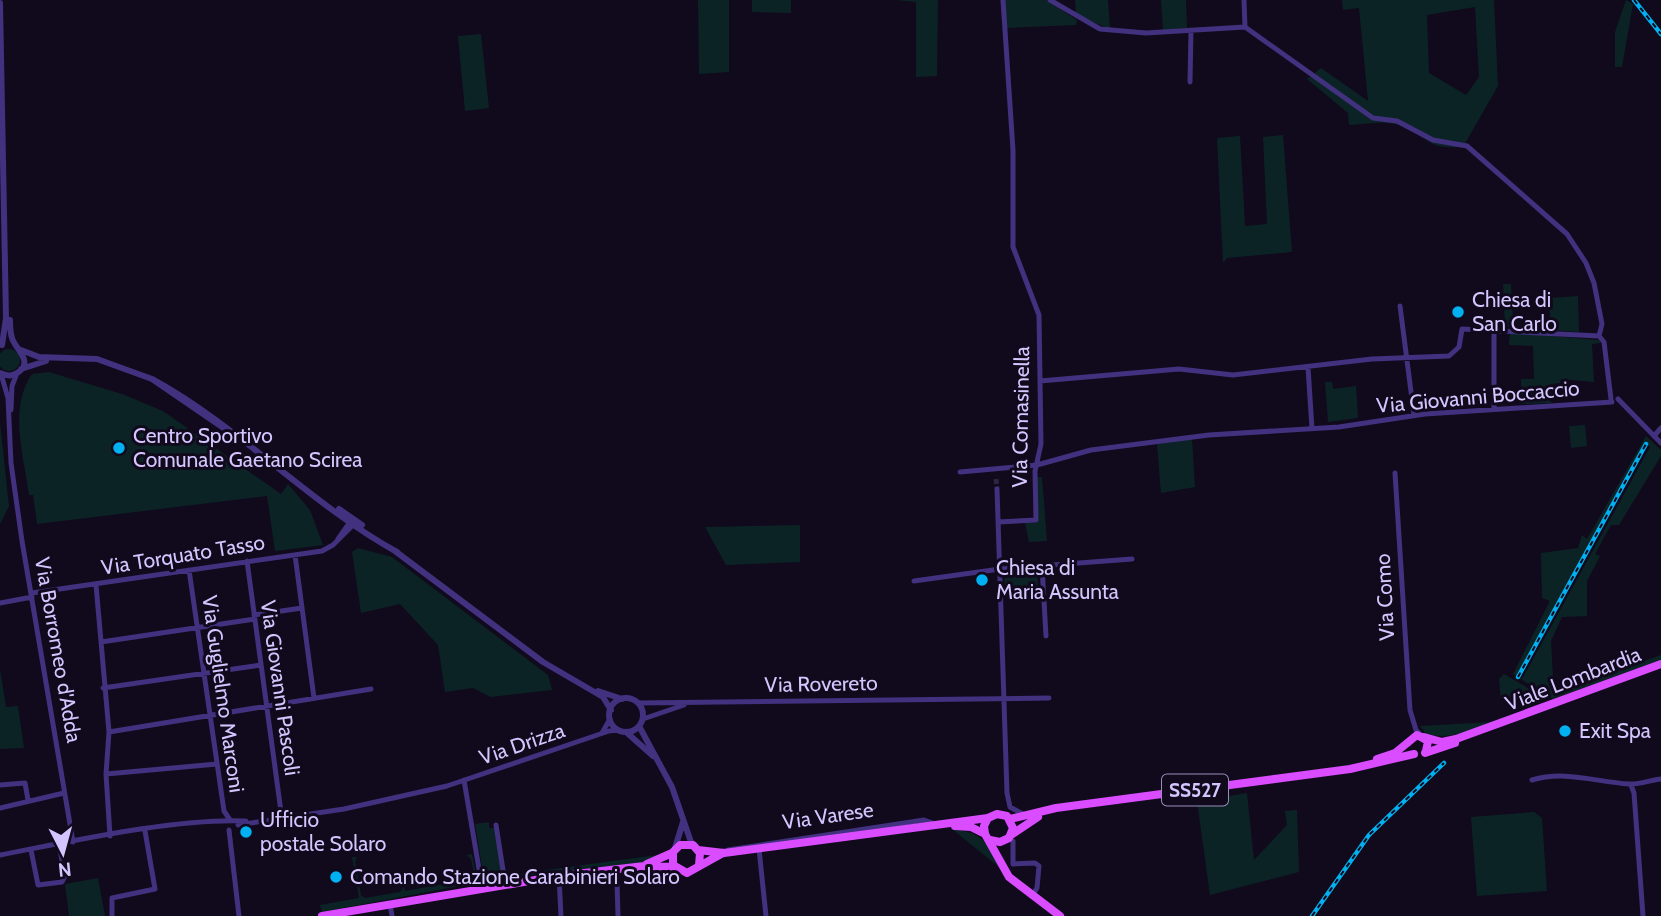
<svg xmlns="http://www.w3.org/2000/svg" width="1661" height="916" font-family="Cabin,sans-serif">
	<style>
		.green { fill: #0c2326; fill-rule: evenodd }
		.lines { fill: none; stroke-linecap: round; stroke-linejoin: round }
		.minor-tunnel { stroke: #2e263e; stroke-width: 5; stroke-dasharray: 5 2.5; stroke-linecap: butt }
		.minor { stroke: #41317f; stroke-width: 5 }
		.tertiary { stroke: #41317f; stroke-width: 6 }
		.primary { stroke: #da4cff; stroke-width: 8 }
		.rail-casing { stroke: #00b0f0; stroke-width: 4.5 }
		.rail { stroke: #100a1c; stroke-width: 2; stroke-dasharray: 5; stroke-linecap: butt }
		.poi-dot { fill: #00b0f0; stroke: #100a1c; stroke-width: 2.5 }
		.labels { text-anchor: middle; stroke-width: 6; stroke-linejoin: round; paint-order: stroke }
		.shield { fill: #100a1c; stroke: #9a8dbb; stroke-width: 2 }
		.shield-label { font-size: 19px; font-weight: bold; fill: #d5c5ff }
		.poi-label { font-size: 21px; fill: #d5c5ff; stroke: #100a1c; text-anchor: start }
		.street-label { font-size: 21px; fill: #d5c5ff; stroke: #100a1c }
	</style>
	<rect width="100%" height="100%" fill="#100a1c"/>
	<path class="green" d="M698,0H729V72L699,74Z
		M752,0H791V13L752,12Z
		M896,0H938L937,76L916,77V2Z
		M1005,0H1046L1077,20L1076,25L1006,28Z
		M1075,0H1108L1110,29L1076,15Z
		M1161,0H1186L1187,28L1163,30Z
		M1342,0H1494L1498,86L1463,147C1428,149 1433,141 1406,128C1388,119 1368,124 1349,125L1348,113L1307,79L1321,68L1368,101L1359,8L1343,10ZM1475,7L1479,77L1466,95L1429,73L1427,15Z
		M1626,0L1633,4L1622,67H1615V32Z
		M481,34L489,108L465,111L458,36Z
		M1283,135L1292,252L1227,258L1223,263L1217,138L1240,136L1245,226L1267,224L1263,137Z
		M1503,284H1511L1513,327H1505Z
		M1578,296L1579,332L1551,330L1549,298Z
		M1510,333L1599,340L1601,343L1592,344L1594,382L1561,379L1560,383L1551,384V403L1522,404L1521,379H1534L1533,346L1509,345Z
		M-2 360a11 11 0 1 1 22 0a11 11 0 1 1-22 0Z
		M49,372L122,394L163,411L281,494L288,484L310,510L323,545L275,551L267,496L37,524L33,495H29C24,457 8,408 32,374Z
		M1325,382H1332L1333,389L1356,386L1358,418L1328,422Z
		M0,422L9,506L0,524Z
		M1585,425L1587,446L1571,448L1569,426Z
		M1646,436L1661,450V456L1619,525H1611L1595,554L1600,556L1587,581V616L1562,617L1551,641L1554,694L1661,655V660L1553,699L1513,674L1550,601L1542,598L1541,553L1578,548L1582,535L1587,539ZM1645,443L1650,447L1522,679L1517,675Z
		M1192,439L1195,487L1161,493L1157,444Z
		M1036,477H1042L1047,541L1029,542L1025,523H1036Z
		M800,525V562L726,565L705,527Z
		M358,548L392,557L548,675L552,690L491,697L473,688L445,692L438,645L400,604L361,613L352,552Z
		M1037,571L1038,587L1005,590L1004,573Z
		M0,669L6,707L18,706L24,748L0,749Z
		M1504,674L1547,699L1501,700L1499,679Z
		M1417,722L1420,726L1492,722C1472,731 1447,740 1426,734Z
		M1247,793L1254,860L1287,825L1285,811L1297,810L1299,872L1210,895L1197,801Z
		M1534,812L1542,818L1547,891L1477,896L1471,817Z
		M489,822V828H494L502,874L500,878L489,880L483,873L475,824Z
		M952,829C980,832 990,842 999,867Z
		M472,854L476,874L470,884L322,912L320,905L359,898L352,857H357L355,861L361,895L365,898L400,892L404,887L405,891L471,879L474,874L471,859L467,855Z
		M665,854L656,860L638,863L505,878L508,870L509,875Z
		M98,878L105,916H69L65,884Z"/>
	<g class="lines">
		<path class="minor-tunnel" d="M996,479L997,489"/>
		<path class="minor" d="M1050,0L1100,29L1146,33L1245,27
			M1244,0L1245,27
			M1245,27L1373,118L1397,121L1433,140L1467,146L1567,234L1586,263L1594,283L1602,324L1599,336L1604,342L1611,399
			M1190,82L1191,30
			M1400,306L1414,415
			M1308,367L1312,429
			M1,374L8,398L11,463L22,541L73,842
			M1040,381L1179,369L1233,375L1372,359L1449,356L1459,347L1462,329L1599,336
			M1618,399L1661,443
			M1494,409V331
			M11,410L12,386L17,373
			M1654,436L1661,428
			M960,472L1037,465L1091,450L1209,435L1339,427L1425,414L1612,402
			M1395,473L1410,710L1416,730L1422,736
			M997,489L1007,793L1010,807L1023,814
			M998,522L1036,520L1035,471L1041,444L1039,315L1013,247V150L1003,0
			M338,539L350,522
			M295,555L314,698
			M247,561L282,819
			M1042,566L1046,636
			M189,570L224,811L230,820
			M914,581L1000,569L1132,559
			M96,585L109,732L106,774L110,836
			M32,593L322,551L333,545L354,524
			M0,603L32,597
			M254,615L302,608
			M101,642L255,619
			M103,688L261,665
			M638,703L1049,698
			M643,719L684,705
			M109,732L371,689
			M602,733L610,719
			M106,774L217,764
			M464,780L479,869L489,886
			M1532,780C1565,770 1596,782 1629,784C1638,785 1651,780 1661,779
			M0,785L25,783L28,800
			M1631,785L1634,793L1643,916
			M0,808L64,793
			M238,825L344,809L447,786L609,731L619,730
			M496,825L505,883
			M229,830L239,916
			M1013,841V864L1035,863L1039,866L1037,888L1032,896
			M759,849L766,916
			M31,850L38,885L62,882L65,876L59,845
			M728,850L924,820L938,825
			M0,855C73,841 175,818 246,821
			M559,876L561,916
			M617,882L618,916
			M475,888L479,872
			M390,904L392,916
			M112,916V898L155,889L145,831"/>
		<path class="tertiary" d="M0,3L6,318L2,345
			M21,350L39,357L97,359L152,379
			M21,369L46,361
			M0,373C6,376 11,377 17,373C35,362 15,349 12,338C10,332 10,326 10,320
			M228,431L152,379C240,427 310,504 397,552
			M339,509L362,525
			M395,551L543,662L603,697L611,710
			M598,691L622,699
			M609 715a17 17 0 1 1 34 0a17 17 0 1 1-34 0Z
			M639,726L672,787L692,845
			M626,732L653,756
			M675,848L683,822"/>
		<path class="primary" d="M1424,737L1442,742L1456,739L1661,664
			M1425,753L1455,743
			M1377,759L1395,753L1417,735L1428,741L1426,751
			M988,818L984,826L985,834L1009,877L1060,916
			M1010,819L1056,808L1350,769L1414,754
			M955,826L971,827L985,834
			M1011,835L1038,817
			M698,850L724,853L988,818L997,814L1007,816L1013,828L1009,838L1000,842L990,840
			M647,864L672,853
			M699,865L700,853L693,845H680L673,852V865L687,873L723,853
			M322,916L559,876L644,866L675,867"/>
		<g class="rail-casing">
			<path id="rail" d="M1634,0L1661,34
				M1518,677L1646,444
				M1312,916L1369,835L1444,763"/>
		</g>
		<use href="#rail" class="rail"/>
	</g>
	<g class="poi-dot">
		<circle cx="1458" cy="312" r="7"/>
		<circle cx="119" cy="448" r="7"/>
		<circle cx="982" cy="580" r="7"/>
		<circle cx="1565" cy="731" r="7"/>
		<circle cx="246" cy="832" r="7"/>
		<circle cx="336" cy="877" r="7"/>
	</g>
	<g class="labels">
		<rect class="shield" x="1162" y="774.5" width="66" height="31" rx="5"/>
		<g class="shield-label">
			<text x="1195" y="797">SS527</text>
		</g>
		<g class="poi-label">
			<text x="1472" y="307">Chiesa di<tspan x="1472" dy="24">San Carlo</tspan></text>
			<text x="133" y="443">Centro Sportivo<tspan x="133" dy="24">Comunale Gaetano Scirea</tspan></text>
			<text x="996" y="575">Chiesa di<tspan x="996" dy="24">Maria Assunta</tspan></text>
			<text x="1579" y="738">Exit Spa</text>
			<text x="260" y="827">Ufficio<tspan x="260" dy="24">postale Solaro</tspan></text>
			<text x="350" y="884">Comando Stazione Carabinieri Solaro</text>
		</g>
		<g class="street-label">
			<text transform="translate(1478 397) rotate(-5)" y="7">Via Giovanni Boccaccio</text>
			<text transform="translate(1021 417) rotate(-89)" y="7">Via Comasinella</text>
			<text transform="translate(183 555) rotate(-9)" y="7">Via Torquato Tasso</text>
			<text transform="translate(1385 597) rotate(-93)" y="7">Via Como</text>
			<text transform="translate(58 650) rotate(80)" y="7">Via Borromeo d'Adda</text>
			<text transform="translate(1573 679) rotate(-21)" y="7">Viale Lombardia</text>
			<text transform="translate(821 684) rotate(-1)" y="7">Via Rovereto</text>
			<text transform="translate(280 688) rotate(82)" y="7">Via Giovanni Pascoli</text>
			<text transform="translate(223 694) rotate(82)" y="7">Via Guglielmo Marconi</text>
			<text transform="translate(522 744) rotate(-19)" y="7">Via Drizza</text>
			<text transform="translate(828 816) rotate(-8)" y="7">Via Varese</text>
		</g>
	</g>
	<g transform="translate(63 853) rotate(174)" stroke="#100a1c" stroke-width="5" paint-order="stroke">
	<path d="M0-5L12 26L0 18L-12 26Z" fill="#d5c5ff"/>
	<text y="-10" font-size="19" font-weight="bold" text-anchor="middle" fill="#d5c5ff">N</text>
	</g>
</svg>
